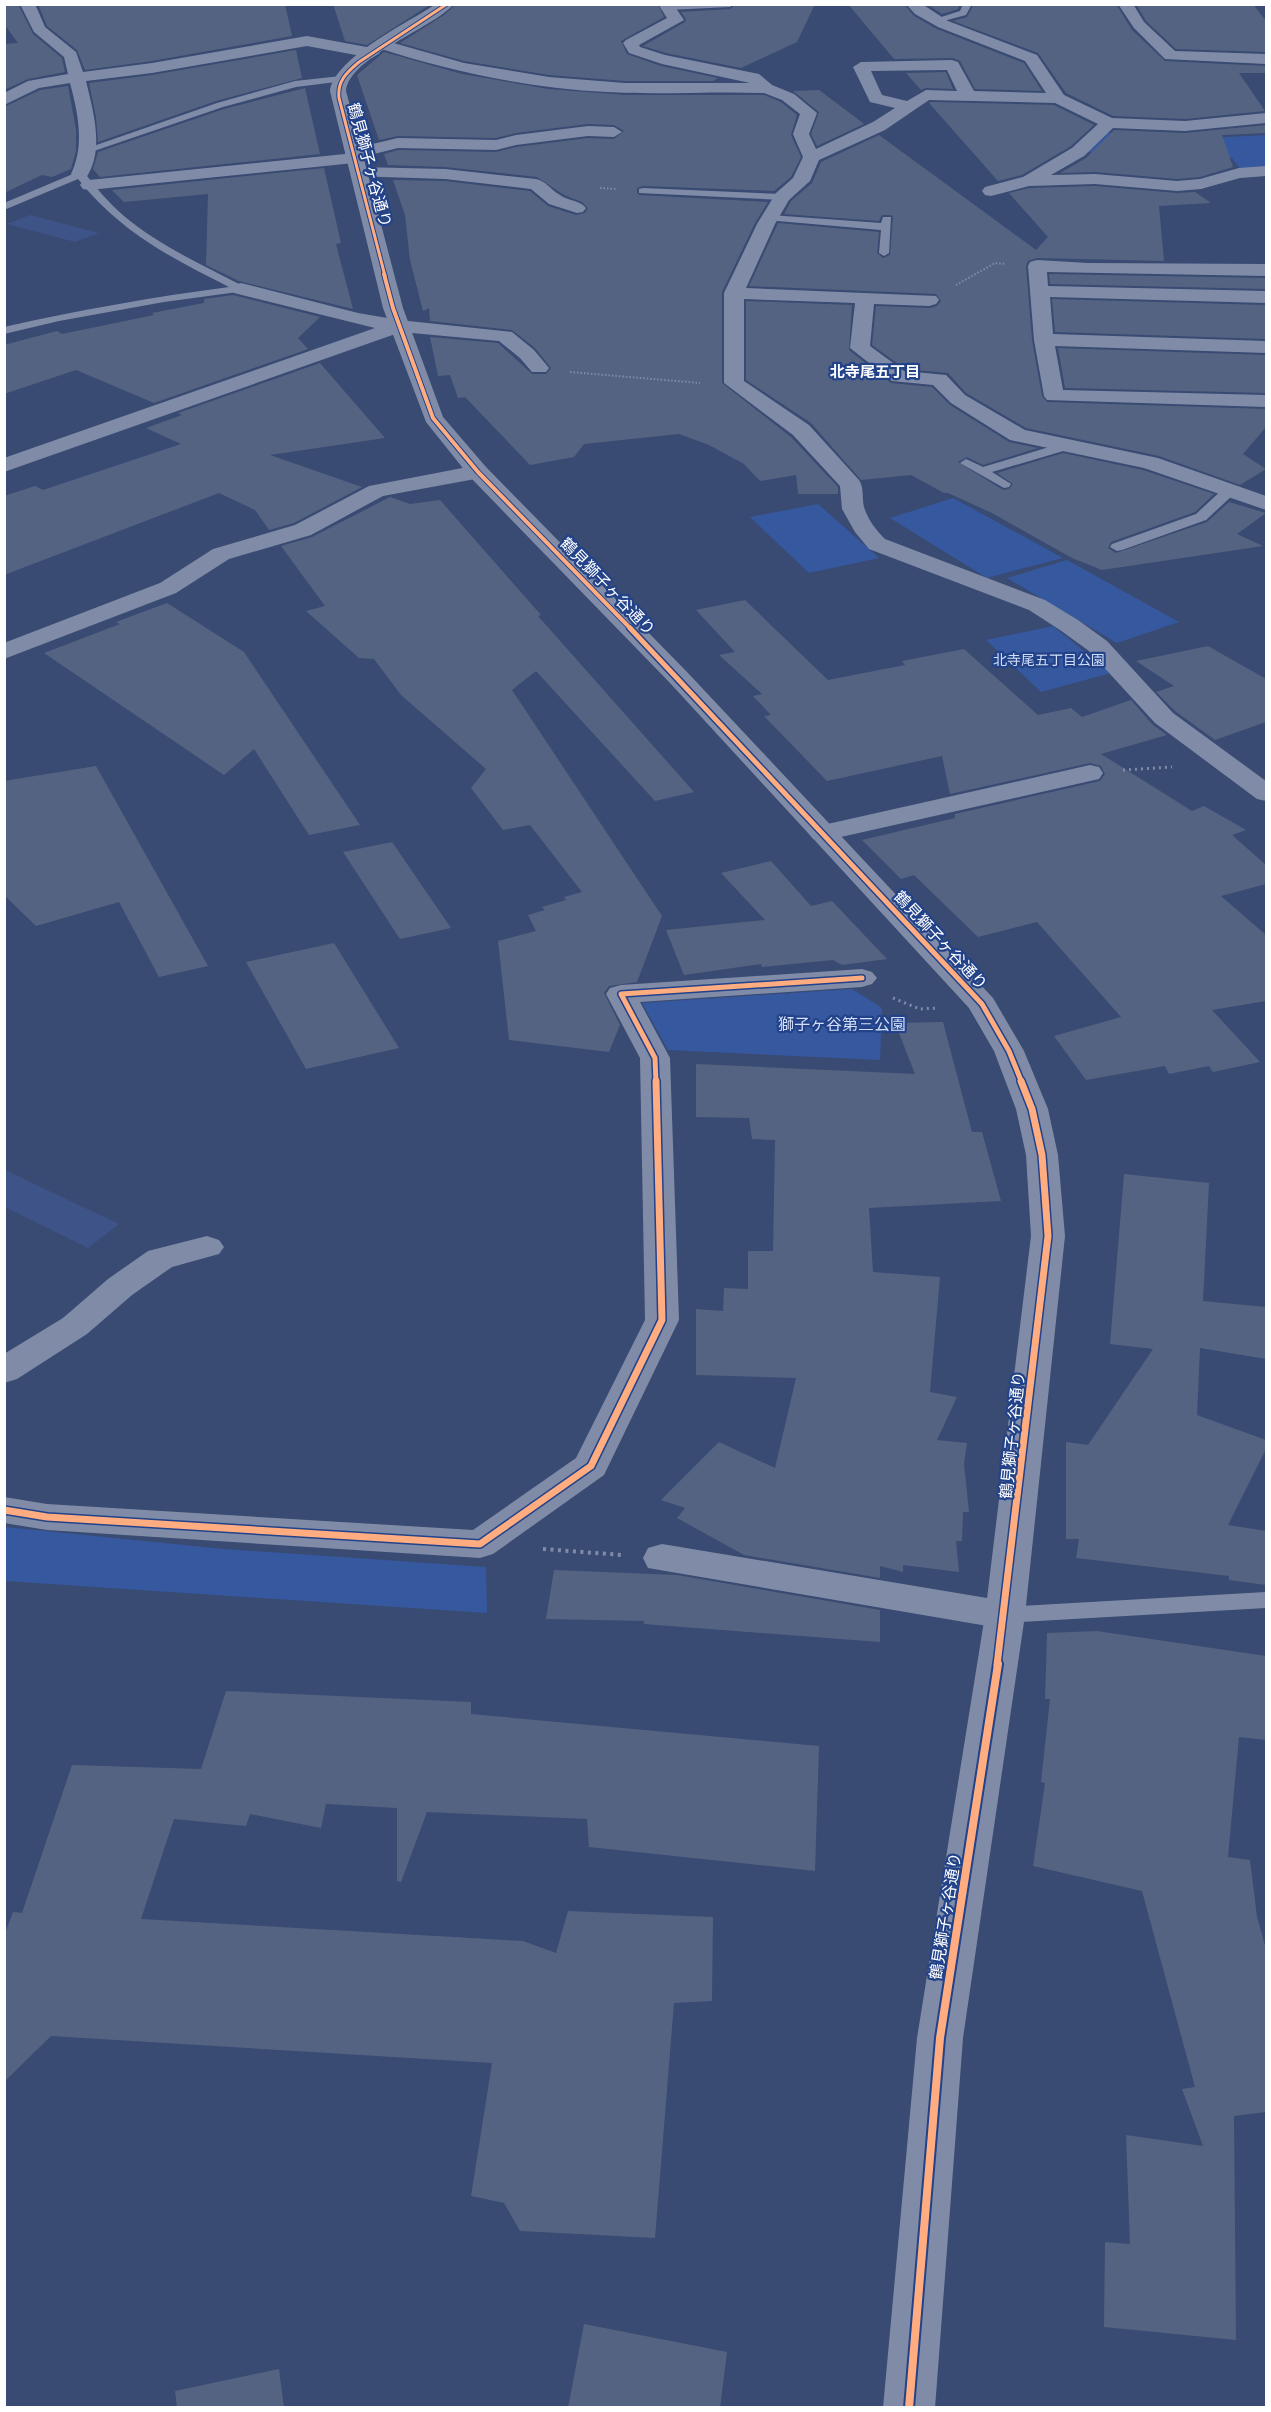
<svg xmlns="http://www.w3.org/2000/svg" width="1271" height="2412" font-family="Arial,'Noto Sans JP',sans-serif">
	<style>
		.green { fill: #36589f }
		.water { fill: #3e5488 }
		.building { fill: #556382 }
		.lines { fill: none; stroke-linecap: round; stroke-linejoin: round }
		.path-far2 { stroke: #808ca7; stroke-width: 2; stroke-dasharray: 1.5 2; stroke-linecap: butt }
		.path-far1 { stroke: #808ca7; stroke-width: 3; stroke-dasharray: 2 4; stroke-linecap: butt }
		.path { stroke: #808ca7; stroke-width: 4; stroke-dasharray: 3 4.5; stroke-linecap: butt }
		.service { fill: #808ca7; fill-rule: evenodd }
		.minor { fill: #808ca7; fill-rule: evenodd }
		.tertiary { fill: #808ca7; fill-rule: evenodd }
		.cycleway-far4-casing { stroke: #224289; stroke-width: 5 }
		.cycleway-far3-casing { stroke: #224289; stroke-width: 6 }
		.cycleway-far2-casing { stroke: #224289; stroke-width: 8 }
		.cycleway-far1-casing { stroke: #224289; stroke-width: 10 }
		.cycleway-casing { stroke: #224289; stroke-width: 12 }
		.cycleway-far4 { stroke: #ffac80; stroke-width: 3 }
		.cycleway-far3 { stroke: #ffac80; stroke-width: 4 }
		.cycleway-far2 { stroke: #ffac80; stroke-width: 5 }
		.cycleway-far1 { stroke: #ffac80; stroke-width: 7 }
		.cycleway { stroke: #ffac80; stroke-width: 8 }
		.labels { text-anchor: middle; stroke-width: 4.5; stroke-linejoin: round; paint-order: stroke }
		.far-park-label { font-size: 14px; fill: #d3dff8; stroke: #224289 }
		.far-neighbourhood-label { font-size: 15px; font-weight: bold; fill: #fff; stroke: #224289 }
		.street-label { font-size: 16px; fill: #fff; stroke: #224289 }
		.park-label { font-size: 16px; fill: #d3dff8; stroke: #224289 }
	</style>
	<rect width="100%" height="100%" fill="#394b72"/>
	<path class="green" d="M1100,132L1190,139L1266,135V169L1241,170L1232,158L1078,152Z
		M953,498L1063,558L987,578L890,518Z
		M818,504L879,558L809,573L750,517Z
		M1067,560L1179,622L1117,643L1007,578Z
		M1053,626L1111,673L1041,692L986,640Z
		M852,989L882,1008L880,1060L668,1050L642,1003Z
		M5,1527L224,1549L486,1567L487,1613L5,1581Z"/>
	<path class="water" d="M30,215L99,233L75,242L7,224Z
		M4,1170H5L119,1224L88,1248L5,1207Z"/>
	<path class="building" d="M4,4H18L33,34L62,58L65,72L28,79L4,90V44L18,43L4,24Z
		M38,4H285L292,36L152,61L85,70L77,50L47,26Z
		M333,4H431L367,45L345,41Z
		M456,4H658L664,17L621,41L627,54L661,66L718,78L713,81H625L549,75L464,61L400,43L444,15Z
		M736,4H815L797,42L741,68L666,53L643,46L685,22L686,19L681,12L730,9Z
		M848,4H904L914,16L937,29L1024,63L1042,91L975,89L960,61L953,58L894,59Z
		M927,4H960L958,9L942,14Z
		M974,4H1116L1132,30L1165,61L1266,66V73H1239L1265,111L1185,119L1113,116L1066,93L1038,53L953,21L967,17Z
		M1136,4H1253L1266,21V52L1176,49L1146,21Z
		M296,50L302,78L216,101L98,142L96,117L89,83L152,75Z
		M384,52L462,74L548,89L626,95H764L781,102L797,115L791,135L801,157L791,177L774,191L643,186L637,188V193L639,195L768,202L755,223L722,292V383L791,437L838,487V494H798L796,475L760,481L744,464L709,445L679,434L584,444L574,457L530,465L465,397L458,398L450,375L438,376L430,337L498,343L532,374H546L551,368L535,348L512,330L430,321L429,308L423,311L410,260L405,215L393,180L445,181L530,191L548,206L576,215L585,213L588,208L582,202L564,195L537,177L445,167L388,165L384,154L398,150L496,152L516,147L588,138L614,139L624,131L614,125L588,124L516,133L496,138L398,136L379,140L357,75Z
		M946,72L953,89L926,88L921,90L906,73Z
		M68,86L76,129V151L71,169L52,177L42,175L4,193V107L40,90Z
		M305,88L320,154L100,177L93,169L98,152L224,109Z
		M819,90L855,117L864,124L817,146L811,134L819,112L793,91Z
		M931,102L1054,105L1094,125L1071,146L1022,175L998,181L929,103Z
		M1266,125V133L1222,135L1233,167L1200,177L1177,179L1095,172L1060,173L1086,158L1114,130L1185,133Z
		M879,135L1036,250L1048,237L1009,193L1029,188L1095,186L1177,193L1195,192L1211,203L1159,206L1164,261L1037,258L1028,261L1026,266L1032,340L1042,396L1047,402L1266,409V427L1243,454L1266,469L1240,485L1159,456L1026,428L966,393L948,373L905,369L872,345L876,306L930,308L937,306L941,301L936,294L749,286L778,223L879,232L877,253L883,258L890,255L893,217L891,215H882L879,221L784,214L791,201L812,183L821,162Z
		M324,168L341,243L336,244L353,309L239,281L206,265L208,194L124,202L112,190Z
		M1049,274L1266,278V289L1050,284Z
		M233,295L320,317L298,338L308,349L154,403L76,370L4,394V345L57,331L62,334L154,315L152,313L204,303V299Z
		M1052,299L1266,305V339L1055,332Z
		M746,301L852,305L849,350L891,383L932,387L950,405L1009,442L1038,448L983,465L967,457L958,462L1003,490L1009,489L1013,484L997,473L1063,453L1143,470L1214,494L1195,512L1111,542L1108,548L1116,553L1207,522L1229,502L1266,513L1237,534L1263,546L1102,570L1072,558L992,513L948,493H944L911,475L861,480L811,423L746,380Z
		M1058,348L1266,355V393L1065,388Z
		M320,363L385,438L270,455L362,487L294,523L269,530L255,510L219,493L4,575V496L35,486L43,490L181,444L146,428L182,415L178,413Z
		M390,497L410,504L440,500L541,615L538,616L694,792L655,801L536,671L512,690L662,916L637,982L609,986L604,993L620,1025L609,1052L509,1040L498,941L536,931L528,915L545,910L542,907L566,900L564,897L582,892L530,825L503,830L471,788L486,769L401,695L374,659L359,658L306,611L325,606L281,546L312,537Z
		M745,600L828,680L905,665L902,661L964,649L1038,715L1071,708L1082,717L1131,700L1153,725L1167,735L1101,754L1192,811L1204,806L1246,830L1232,835L1266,865V884L1221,896L1266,935V1001L1212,1010L1260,1062L1213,1072L1209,1066L1169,1074L1165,1066L1086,1080L1054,1036L1121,1017L1037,922L978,937L914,875L901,879L862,840L955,818V814L1100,781L1105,774L1101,766L1090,763L950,794L942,756L827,781L764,716L771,715L753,696L762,694L719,655L735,652L696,610Z
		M167,603L244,652L360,825L309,835L254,749L224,775L44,653L120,624L116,622Z
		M1208,646L1266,679V722L1215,740L1175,711L1156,692L1174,686L1136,661Z
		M96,766L208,966L159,977L119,902L36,926L4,895V781Z
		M392,842L451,928L400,939L343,852Z
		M771,861L811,906L832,901L887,959L842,965L833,960L762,967L761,964L684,975L666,930L765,920L721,873Z
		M334,943L399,1048L306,1069L246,962Z
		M943,1022L972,1132H982L1001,1201L869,1208L873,1272L940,1277L930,1392L957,1397L937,1440L967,1443L964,1464L969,1512H963L962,1541H956L959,1572L903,1565V1572L880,1566V1578L744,1555L677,1518L685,1508L661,1500L719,1442L775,1468L796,1378L696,1375V1309L723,1311L724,1288L748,1289V1251H773L775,1140L752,1139L749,1118L696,1117V1064L915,1074L895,1023Z
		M1124,1174L1209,1183L1203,1301L1266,1307V1359L1200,1348L1197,1415L1266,1440V1449L1228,1525L1266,1531V1585L1229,1580V1576L1076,1558L1079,1539H1066V1442L1088,1445L1153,1349L1110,1344Z
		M554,1570L677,1575L880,1610V1642L644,1624V1621L546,1619Z
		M1097,1631L1266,1656V1740L1239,1737L1228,1857L1250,1860L1257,1917L1266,1949V2112L1234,2116L1236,2340L1104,2327L1105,2242L1130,2244L1126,2135L1203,2146L1182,2089L1195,2087L1142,1891L1033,1866L1045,1783L1041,1782L1050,1699H1045L1047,1633Z
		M226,1691L471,1702V1714L819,1746L815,1871L589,1847L587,1819L427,1812L401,1882L397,1881V1808L326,1804L321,1828L250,1814L246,1826L174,1819L141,1919L523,1941L556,1953L568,1911L713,1917L712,2001L674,2003L655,2238L520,2231L504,2203L471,2196L492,2063L51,2036L4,2082V1936L13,1912L22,1913L72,1765L201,1769Z
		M584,2324L727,2352L720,2408H568Z
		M279,2369L284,2408H177L175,2391Z"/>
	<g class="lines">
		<path class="path-far2" d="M600,188L616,189
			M956,285L995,263L1006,264
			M570,372L700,383"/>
		<path class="path-far1" d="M1123,770L1172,767
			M893,998L920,1009L937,1008"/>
		<path class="path" d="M543,1549L622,1555"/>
		<path class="service" d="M666,4H734L730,7L667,10L663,7Z
			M963,4H972L966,15L936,23L932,20L960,11Z
			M341,76L346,79L344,81L296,87L223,107L91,152L82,150L217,103L295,81Z
			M80,171L84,172C96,188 109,203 124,216C160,246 204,266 245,287V291L164,302L59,321L4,334V327C79,310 153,297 229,287C168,256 122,233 78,179L4,210V203Z
			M643,188L782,194L787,197L782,200L639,193V189Z
			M770,215L881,223L883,217H891L889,253L884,256L879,253L881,230L766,220L765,218Z
			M1066,442L1070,443L1072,446L1070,449L992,472L1011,484L1009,487L1004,488L960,463L966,459L983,467Z
			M1229,487L1234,488L1236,491L1234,494L1206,520L1122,550L1117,551L1110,547L1112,544L1196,514L1224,488Z
			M1266,1592V1608L1005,1623L997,1621L993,1615L997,1609L1005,1607Z"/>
		<path class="minor" d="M20,4H35L45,27L76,52L83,72L152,63L307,36L372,48L380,53L372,58L307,46L152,73L86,81C93,111 105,150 86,178H74L71,174C85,145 78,113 70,83L39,88L4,105V93L28,81L68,74L64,57L34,32Z
			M661,4H673L684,20L639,45L640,47L665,55L759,74L772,85L794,94L817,113L809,134L816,149L873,122L895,108L870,102L853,67L861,62L952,60L958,62L974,91L1046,93L1025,61L938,27L915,14L906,4H922L948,21L1037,55L1064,95L1112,118L1185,121L1266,113V123L1185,131L1113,128L1084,156L1051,175L1095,174L1177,181L1200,179L1239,168L1266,166V176L1240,178L1201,189L1177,191L1095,184L1029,186L991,196L985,195L982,191L985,187L1023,177L1072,148L1098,124L1055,103L929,100L885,130L819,160L810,181L789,200L775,224L746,288L936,296L939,300L936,304L929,306L874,304L870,346L904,371L946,375L965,395L1025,430L1158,458L1266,496V510L1144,468L1010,440L951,403L933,385L892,381L850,348L855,303L744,299V381L809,425L859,480C865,489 861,500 865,510C869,521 877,531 885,539L1045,600L1078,620L1107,641L1173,713L1266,781V801L1257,799L1155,723L1089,651L1060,630L1029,610L869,549L855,532L842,509L840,486L793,435L724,383V293L757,224L776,193L793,178L803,157L793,134L800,114L782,100L764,93C711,91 659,95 607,92C529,88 452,72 378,48L375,45L383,40L464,63L549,77L625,83H750L662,64L629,53L623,43L626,40L667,18L660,7ZM947,70L957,91L926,90L907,101L882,95L871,71Z
			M1118,4H1133L1144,22L1175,51L1266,54V64L1165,59L1134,28Z
			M588,126L614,127L622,132L614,137L588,136L516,145L496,150L398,148L362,157L360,162L354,163L89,190L83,189L80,185L83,181L89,180L345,154L347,150L398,138L496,140L516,135Z
			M359,167L445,169L536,179C546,181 551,190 560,195C568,201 580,200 586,208L583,212L577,213L549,204L531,189L445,179L353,176L350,172L353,168Z
			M1037,260L1088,263L1266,264V276L1047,272L1048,286L1266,291V303L1050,297L1053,334L1266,341V353L1055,346L1063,390L1266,395V407L1047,400L1044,396L1034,340L1028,266L1030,262Z
			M241,283L358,313L399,320L512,332L534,350L549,368L546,372H532L520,358L499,341L401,332L4,472V458L375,328L234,293L231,289L234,285Z
			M478,465L486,467L489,472L486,477L383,496L311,535L229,559L176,593L4,659V643L160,583L213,549L295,525L369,486Z
			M1090,765L1099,767L1103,773L1099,779L823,841L813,839L809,833L813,827L823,825Z
			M862,969L872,972L877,978L872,984L862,987L640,1002L670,1058L679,1320L604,1475L493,1554L480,1558L47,1530L4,1523V1497L47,1504L473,1530L576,1458L645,1320L640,1058L606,994L610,988L621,985Z
			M207,1236L219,1240L224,1247L219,1254L172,1267L132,1295L87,1334L17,1379L4,1383V1354L63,1318L108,1279L148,1251Z
			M662,1544L1005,1601L1019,1605L1025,1615L1019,1625L1005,1629L648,1568L643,1558L648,1548Z"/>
		<path class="tertiary" d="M436,4H454C432,29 349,57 346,91L403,308L443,417L486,467L688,673L993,998L1024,1051L1048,1109L1058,1155L1065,1236L1025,1615L963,2038L935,2408H883L917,2038L985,1615L1031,1236L1026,1155L1016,1109L994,1051L969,1008L670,683L470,477L426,422L383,308L330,91C334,58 409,22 436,4Z"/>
		<g class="cycleway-far4-casing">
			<path id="cycleway-far4" d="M385,276L339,98C337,81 347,72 359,62L447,4"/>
		</g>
		<g class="cycleway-far3-casing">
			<path id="cycleway-far3" d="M384,274L393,308L433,418L478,472L631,629"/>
		</g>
		<g class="cycleway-far2-casing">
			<path id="cycleway-far2" d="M630,628L982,1004L1009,1051L1022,1083
				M656,1083L655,1058L621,994L862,978"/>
		</g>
		<g class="cycleway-far1-casing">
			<path id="cycleway-far1" d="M4,1510L47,1517L480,1544L591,1466L662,1320L656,1081
				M997,1665L1048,1236L1042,1155L1032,1109L1021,1081"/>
		</g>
		<g class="cycleway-casing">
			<path id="cycleway" d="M909,2408L940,2038L998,1664"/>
		</g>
		<use href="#cycleway-far4" class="cycleway-far4"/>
		<use href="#cycleway-far3" class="cycleway-far3"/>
		<use href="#cycleway-far2" class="cycleway-far2"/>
		<use href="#cycleway-far1" class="cycleway-far1"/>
		<use href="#cycleway" class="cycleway"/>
	</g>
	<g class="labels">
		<g class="far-park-label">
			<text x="1049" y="665">北寺尾五丁目公園</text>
		</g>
		<g class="far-neighbourhood-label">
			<text x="875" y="377">北寺尾五丁目</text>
		</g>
		<g class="street-label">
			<text transform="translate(370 165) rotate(75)" y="6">鶴見獅子ヶ谷通り</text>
			<text transform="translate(608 586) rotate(46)" y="6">鶴見獅子ヶ谷通り</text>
			<text transform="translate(941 940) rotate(47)" y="6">鶴見獅子ヶ谷通り</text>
			<text transform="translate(1012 1435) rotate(-84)" y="6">鶴見獅子ヶ谷通り</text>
			<text transform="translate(945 1916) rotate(-81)" y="6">鶴見獅子ヶ谷通り</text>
		</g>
		<g class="park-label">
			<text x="842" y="1030">獅子ヶ谷第三公園</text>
		</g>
	</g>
	<rect width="1271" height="2412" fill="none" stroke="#ffffff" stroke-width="12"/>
</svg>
